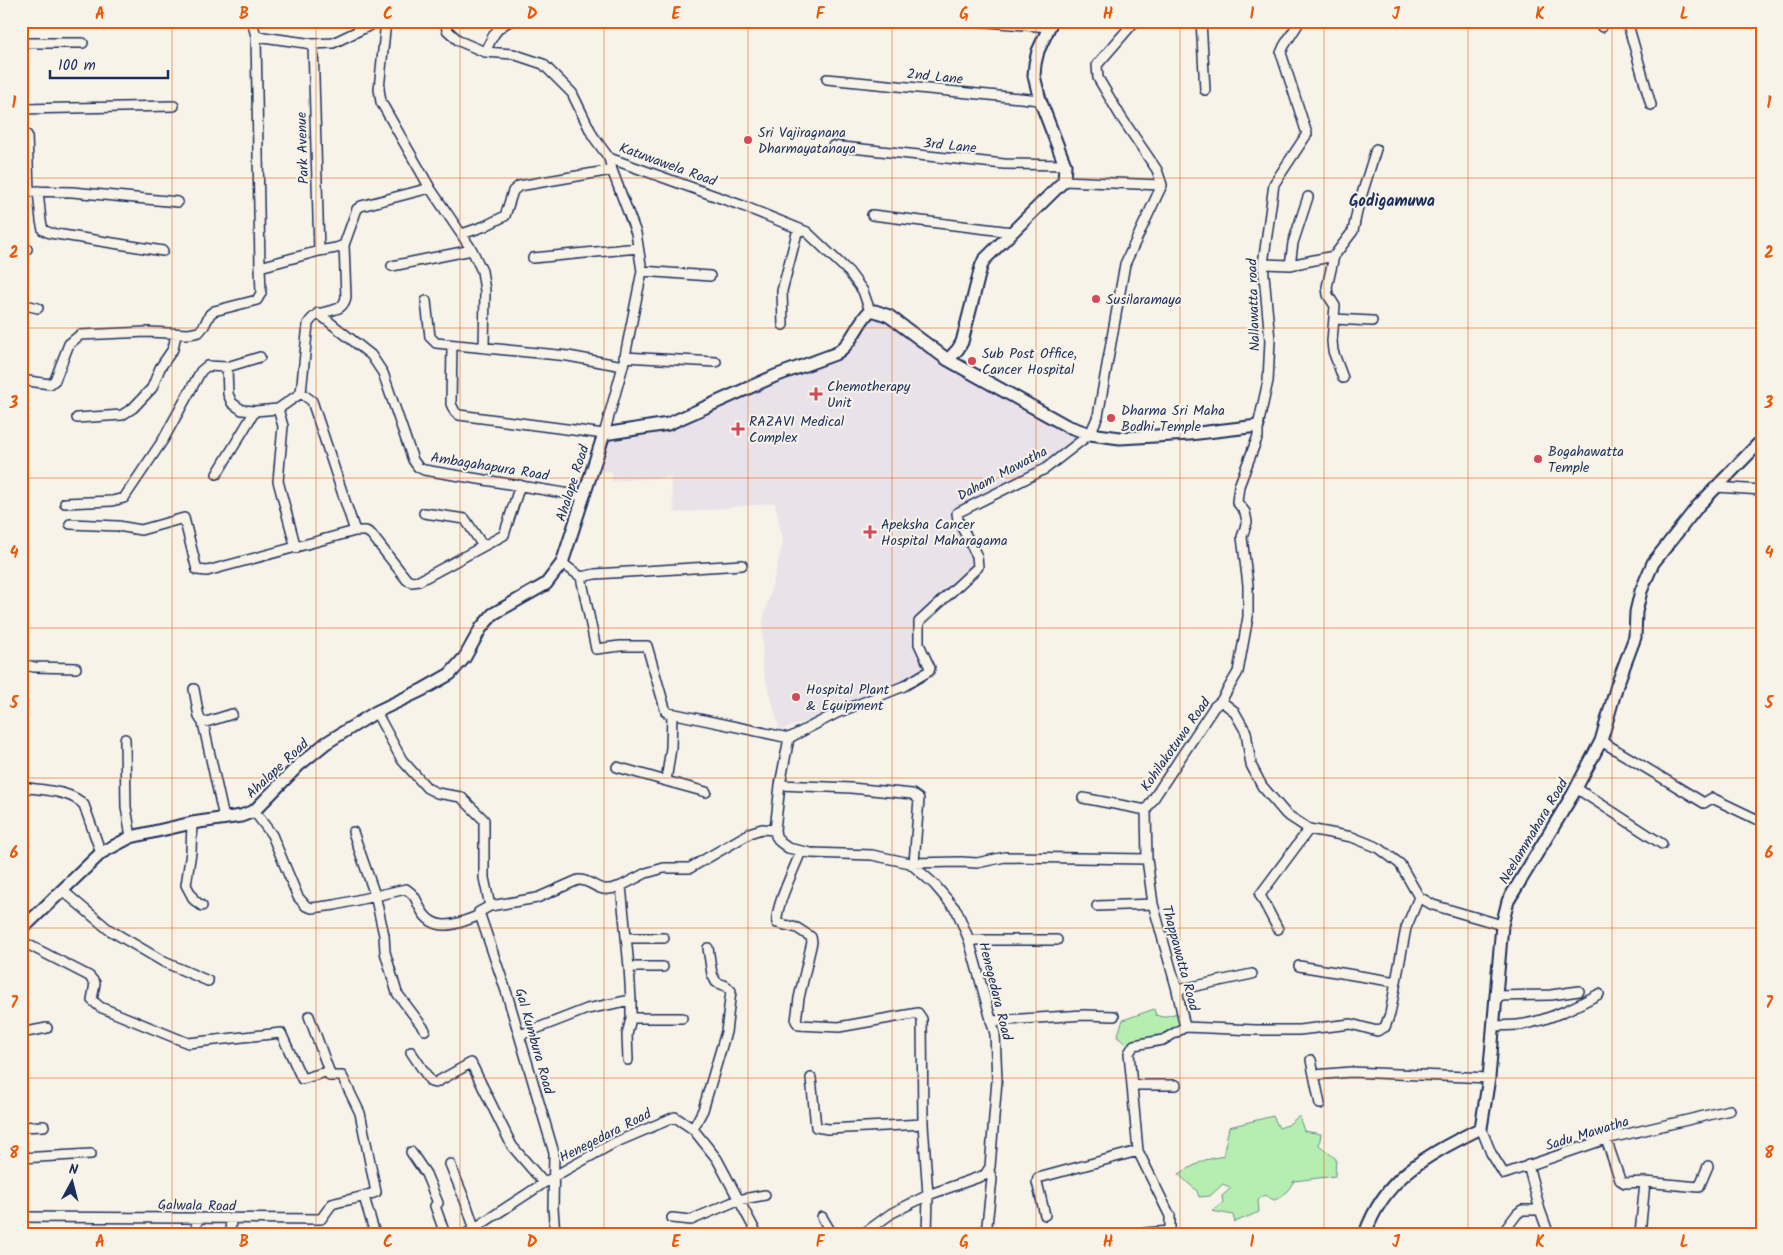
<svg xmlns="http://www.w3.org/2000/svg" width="1783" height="1255" font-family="Kalam,sans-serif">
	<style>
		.built { fill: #eae2e9 }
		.green { fill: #b6eeb1; stroke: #688e88 }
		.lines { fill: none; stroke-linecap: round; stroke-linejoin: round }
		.street-casing { stroke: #1b2f5e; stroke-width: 12 }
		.secondary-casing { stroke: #1b2f5e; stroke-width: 15 }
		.street { stroke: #f7f3e8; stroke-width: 9 }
		.secondary { stroke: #f7f3e8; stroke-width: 11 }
		.grid { fill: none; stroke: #e8590c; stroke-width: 1; stroke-opacity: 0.55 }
		.poi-dot { fill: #d1495b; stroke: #f7f3e8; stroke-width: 2 }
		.labels { text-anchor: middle; stroke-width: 4; stroke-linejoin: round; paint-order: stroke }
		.street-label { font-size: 14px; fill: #1b2f5e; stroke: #f7f3e8 }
		.poi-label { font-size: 14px; fill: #1b2f5e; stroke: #f7f3e8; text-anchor: start }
		.quarter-label { font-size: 16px; font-weight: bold; fill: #1b2f5e; stroke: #f7f3e8 }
		.neatline { fill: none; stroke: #e8590c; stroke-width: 2 }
		.grid-label { font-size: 16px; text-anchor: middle; font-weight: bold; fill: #e8590c }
	</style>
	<rect width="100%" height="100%" fill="#f7f3e8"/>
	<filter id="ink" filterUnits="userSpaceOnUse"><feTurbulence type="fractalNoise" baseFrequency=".02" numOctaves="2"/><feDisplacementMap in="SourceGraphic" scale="10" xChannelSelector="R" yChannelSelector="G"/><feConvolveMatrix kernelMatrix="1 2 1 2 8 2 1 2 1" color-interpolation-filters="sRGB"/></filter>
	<g filter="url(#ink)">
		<path class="built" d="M873,313L885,315L1035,412L1080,438L1029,476L954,512L973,556V567L914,623L916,647L924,666L923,670L823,716L780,730L762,667L763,620L783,543L775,503L675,513L670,477L612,481V472L595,470L606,436L670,427L853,349Z"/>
		<path class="green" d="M1154,1009L1156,1015L1162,1017L1178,1013L1180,1025L1161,1038L1130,1046L1117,1037L1123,1020Z
			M1273,1116L1279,1128L1288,1125L1299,1116L1304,1131L1321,1134L1319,1145L1336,1159L1335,1176L1294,1181C1289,1189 1284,1197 1274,1200L1264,1195L1258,1200L1259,1212L1235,1222L1233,1215L1212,1211L1223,1203L1222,1196L1231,1188L1223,1184L1210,1196L1199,1197L1197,1191L1178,1174L1205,1160L1223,1156L1229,1127Z"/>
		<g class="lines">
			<g class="street-casing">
				<path id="street" d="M252,21L256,36L313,44L333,43L379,21
					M386,21L379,89L381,102L430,188L472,250L482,271L485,291L484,348
					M445,21L447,30L459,41L485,52L513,54L543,64L572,93L593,136L609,158L743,206L807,232L849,272L863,291L870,311
					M975,21L1049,27
					M1201,21L1205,90
					M1600,21L1602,27
					M1627,21L1651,105
					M256,36L260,267L319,251L336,248L344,245L357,209L361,206L430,188
					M313,44L319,251
					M21,46L26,43H83
					M485,52C492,38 495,28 510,21
					M827,79L1040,100
					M21,109L174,106
					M27,135L29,191
					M833,146L1004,164L1065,165
					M1064,181L1162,185
					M21,191L72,192L178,202
					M38,191L41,221L43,230L50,233L163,251
					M872,215L1012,232
					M462,234L485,226L505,216L513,191L519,186L612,170
					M21,248L27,249
					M1334,256L1327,287L1328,295L1335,306L1332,341L1333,351L1343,378
					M533,258L638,248
					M1263,264L1290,265L1334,256L1353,231L1358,207L1376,149
					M1290,265L1293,243L1308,197
					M392,266L472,250
					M642,271L710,276
					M426,301L430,337L436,343L568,356L623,366
					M21,304L38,308
					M318,313L371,355L383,373L413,460L418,467L424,470L582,496
					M1334,319L1372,321
					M783,325L782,291L798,229
					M452,345L451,404L455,412L459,415L604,434L623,366L642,271L636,233L612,170L609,158
					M624,357L716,362
					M227,367L228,394L232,403L242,410L255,411L278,409L301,393L308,324C319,304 342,318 346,297L344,245
					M21,380L50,384L55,380L69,344L80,335L147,332L189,334L199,332L204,326L210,314L214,311L257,300L261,293L260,267
					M301,393L312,401L355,531H366L371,534L407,580L412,582L419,581L504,535L520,485
					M278,409L283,426L278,481L296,548
					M77,418L122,415L133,408L152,388L160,368L173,349L176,334
					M217,474L255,411
					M1716,487L1762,490
					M65,503L112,501L124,498L163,440L201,371L207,366L227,367L260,357
					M424,513L465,519L483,546
					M70,524L118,526L141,530L184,518L197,570L207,571L355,531
					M562,563L581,577L596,649L620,646H647L666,712L789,738
					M581,577L595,574L742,565
					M21,664L34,667L76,668
					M194,689L199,717L203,723L224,818
					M1221,701L1238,672L1248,617V585L1242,537L1247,522L1245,512L1237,502L1239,486L1258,436V426L1268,381L1270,340L1263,264L1274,184L1307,134L1281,53L1284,46L1300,21
					M376,712L402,760L427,788L437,793L461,797L484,820V878L490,906
					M203,723L232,714
					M125,739L126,807L131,837
					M1601,741L1704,803L1712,798L1756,819H1759L1762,814
					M617,767L666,781L671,748L672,714
					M666,781L706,792
					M780,785L851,788L912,794L919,799L914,863
					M21,787C40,790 71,790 84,805L101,853
					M1576,788L1662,844
					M1083,798L1146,810
					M254,811L272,835L298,897L306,906L312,908L335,905L406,889C416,896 415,898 420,908C434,935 458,924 480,915L479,912L490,906L537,898L578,880C590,879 597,891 609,889C613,889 617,887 621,886L629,967L631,1000V1018L627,1035L628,1060
					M192,823L191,852L186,885L194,900L202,906
					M353,832L375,895L384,935L385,952L397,993L425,1030
					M801,851C795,868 775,906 777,923L797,928L811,937L812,942L799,998L796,1021L799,1025L839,1027L918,1013L922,1019L923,1124L928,1195L927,1234
					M1147,859L1146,810L1214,707L1221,701L1234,711L1246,732L1251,765L1262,786L1286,814L1309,829L1352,837L1379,848L1400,864L1419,897L1433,905L1502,925
					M621,886L646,873L664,868H690L752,832L762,829L775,830
					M62,890L108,929L164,962L208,981
					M1097,906L1153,904
					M480,915L507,994L554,1153L553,1208L555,1234
					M1278,929L1260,895L1309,829
					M627,938H664
					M969,940H1057
					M21,941L89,976L95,983L92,1000L100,1007L188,1043L281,1033L302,1079L329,1071L330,1076H342L360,1113L376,1192C362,1198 346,1200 332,1204L321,1219L21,1217
					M1299,966L1396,982
					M629,967H663
					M1177,990L1252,974
					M1496,996L1551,995L1579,991
					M309,1016L329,1071
					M631,1018H682
					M991,1021L1084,1015L1114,1016
					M1494,1026C1504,1025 1515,1026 1525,1024C1552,1019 1576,1006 1599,994
					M1185,1027L1256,1030H1299L1351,1024L1377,1031L1385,1027L1390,1014L1406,928L1419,897
					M21,1033L47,1028
					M520,1035L587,1009L631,1000
					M411,1052L431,1082L435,1083L471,1063L512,1146L544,1183
					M1311,1060L1320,1104
					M1314,1075L1351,1072L1489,1078
					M811,1078L816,1127L828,1129L923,1124
					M1132,1085H1176
					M21,1127L44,1126
					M1481,1128L1491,1153L1504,1174L1606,1139L1730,1110
					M693,1129L703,1110L726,1032L731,991L726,986L716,982L712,974L708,948
					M1606,1139L1620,1180L1625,1183L1645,1182L1699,1187L1708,1166
					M1138,1151L1170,1216V1231L1168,1234
					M411,1152L426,1174L438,1203L435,1206L445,1234
					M21,1158L91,1154
					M450,1164L466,1203L474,1227
					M1528,1165L1540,1210L1548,1232
					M364,1197L375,1234
					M1045,1215L1037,1182L1038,1178L1138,1151L1129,1053L1134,1045L1163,1040L1185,1027L1177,990L1153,904L1147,859L1005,857L977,863L961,862L910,863L872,855L811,853L788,848L780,842L776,836L775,830L780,785L789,738L837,713L904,686L929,671L930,668L919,644V622L978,567L977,556L958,520L957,513L1045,469L1090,434L1098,416L1125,264L1162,185L1157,170L1121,117L1098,78L1097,65L1135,21
					M822,1217L832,1234
					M672,1218L691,1220L738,1200L765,1195
					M196,1234L197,1218
					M230,1234L231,1219
					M466,1234L553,1177L614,1143L675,1117L693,1129L717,1159L757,1234
					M863,1234L892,1213L928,1195L985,1175L990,1167L997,1080L995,1034L969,940L957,911L934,884L910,863
					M986,1234L992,1179L989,1171
					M1133,1234L1170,1231
					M1502,1234L1517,1214L1522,1210H1540
					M1640,1234L1645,1182"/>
			</g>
			<g class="secondary-casing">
				<path id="secondary" d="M948,360L958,349L962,342L981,267L984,260L1064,181L1065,165L1040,100L1034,76L1035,64L1038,51L1052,21
					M21,930L101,853L131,837L192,823L241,816L254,811L299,765L326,743L376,712L422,690L450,674L465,657L481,628L493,614L546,584L562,563L604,434L668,424L775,376L835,354C853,344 856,324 870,311H875L889,316L948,360L1067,426L1090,434L1120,438L1190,434L1258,426
					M1365,1234C1385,1175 1430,1154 1481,1128L1489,1078L1502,925L1508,901L1573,794L1601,741L1617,685L1635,637L1636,612L1641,591L1653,563L1698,506L1762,440"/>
			</g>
			<use href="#street" class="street"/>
			<use href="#secondary" class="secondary"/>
		</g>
	</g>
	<path class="grid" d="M172,21V1234M316,21V1234M460,21V1234M604,21V1234M748,21V1234M892,21V1234M1036,21V1234M1180,21V1234M1324,21V1234M1468,21V1234M1612,21V1234M21,178H1762M21,328H1762M21,478H1762M21,628H1762M21,778H1762M21,928H1762M21,1078H1762"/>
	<g class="poi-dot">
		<circle cx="748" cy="140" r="5"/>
		<circle cx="1096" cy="299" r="5"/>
		<circle cx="972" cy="361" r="5"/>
		<path d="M813.5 386.5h5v5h5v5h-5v5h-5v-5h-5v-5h5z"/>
		<circle cx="1111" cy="418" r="5"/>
		<path d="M735.5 421.5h5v5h5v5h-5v5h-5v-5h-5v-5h5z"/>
		<circle cx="1538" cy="459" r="5"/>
		<path d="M867.5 524.5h5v5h5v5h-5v5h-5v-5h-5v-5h5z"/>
		<circle cx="796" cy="697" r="5"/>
	</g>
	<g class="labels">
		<g class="street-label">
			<text transform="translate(935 76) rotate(6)" y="5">2nd Lane</text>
			<text transform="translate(950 145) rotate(6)" y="5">3rd Lane</text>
			<text transform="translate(302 148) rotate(-92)" y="5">Park Avenue</text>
			<text transform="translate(668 164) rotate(20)" y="5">Katuwawela Road</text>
			<text transform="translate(1253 305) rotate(-92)" y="5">Nallawatta road</text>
			<text transform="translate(490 466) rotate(9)" y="5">Ambagahapura Road</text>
			<text transform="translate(1002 473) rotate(-28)" y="5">Daham Mawatha</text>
			<text transform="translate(572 483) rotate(-72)" y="5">Ahalape Road</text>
			<text transform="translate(1175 744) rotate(-55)" y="5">Kohilakotuwa Road</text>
			<text transform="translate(277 768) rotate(-43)" y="5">Ahalape Road</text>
			<text transform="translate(1533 831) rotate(-59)" y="5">Neelammahara Road</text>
			<text transform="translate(1181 958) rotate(75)" y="5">Thappawatta Road</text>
			<text transform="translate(996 991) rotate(76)" y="5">Henegedara Road</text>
			<text transform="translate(535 1041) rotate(74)" y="5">Gal Kumbura Road</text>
			<text transform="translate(1587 1133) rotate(-17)" y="5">Sadu Mawatha</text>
			<text transform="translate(605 1135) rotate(-27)" y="5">Henegedara Road</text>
			<text transform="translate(197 1205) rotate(1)" y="5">Galwala Road</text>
		</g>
		<g class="poi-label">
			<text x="758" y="137">Sri Vajiragnana<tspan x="758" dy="16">Dharmayatanaya</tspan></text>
			<text x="1106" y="304">Susilaramaya</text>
			<text x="982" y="358">Sub Post Office,<tspan x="982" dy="16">Cancer Hospital</tspan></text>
			<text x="827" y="391">Chemotherapy<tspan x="827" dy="16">Unit</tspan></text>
			<text x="1121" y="415">Dharma Sri Maha<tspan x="1121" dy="16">Bodhi Temple</tspan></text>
			<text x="749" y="426">RAZAVI Medical<tspan x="749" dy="16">Complex</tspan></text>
			<text x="1548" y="456">Bogahawatta<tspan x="1548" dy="16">Temple</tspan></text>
			<text x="881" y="529">Apeksha Cancer<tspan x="881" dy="16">Hospital Maharagama</tspan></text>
			<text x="806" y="694">Hospital Plant<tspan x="806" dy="16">&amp; Equipment</tspan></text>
		</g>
		<g class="quarter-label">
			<text x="1392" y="206">Godigamuwa</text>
		</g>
	</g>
	<rect width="1783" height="1255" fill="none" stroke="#f7f3e8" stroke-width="55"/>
	<g transform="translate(72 1182) rotate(7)" stroke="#f7f3e8" stroke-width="4" paint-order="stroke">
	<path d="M0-4L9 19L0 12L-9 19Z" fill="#1b2f5e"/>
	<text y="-8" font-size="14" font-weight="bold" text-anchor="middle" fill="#1b2f5e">N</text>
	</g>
	<path d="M50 70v8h118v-8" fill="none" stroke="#1b2f5e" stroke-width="2.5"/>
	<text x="58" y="70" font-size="15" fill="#1b2f5e" stroke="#f7f3e8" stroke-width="4" paint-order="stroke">100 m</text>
	<rect x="28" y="28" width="1728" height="1200" class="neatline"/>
	<g class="grid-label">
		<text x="100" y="19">A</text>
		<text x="244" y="19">B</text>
		<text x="388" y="19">C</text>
		<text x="532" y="19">D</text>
		<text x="676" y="19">E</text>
		<text x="820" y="19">F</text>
		<text x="964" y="19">G</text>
		<text x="1108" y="19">H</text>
		<text x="1252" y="19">I</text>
		<text x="1396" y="19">J</text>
		<text x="1540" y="19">K</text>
		<text x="1684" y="19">L</text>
		<text x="14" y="108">1</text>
		<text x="1769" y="108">1</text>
		<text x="14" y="258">2</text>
		<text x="1769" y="258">2</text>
		<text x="14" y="408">3</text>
		<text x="1769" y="408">3</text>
		<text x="14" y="558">4</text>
		<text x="1769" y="558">4</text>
		<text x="14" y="708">5</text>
		<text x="1769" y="708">5</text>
		<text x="14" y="858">6</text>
		<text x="1769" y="858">6</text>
		<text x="14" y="1008">7</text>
		<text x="1769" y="1008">7</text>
		<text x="14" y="1158">8</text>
		<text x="1769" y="1158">8</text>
		<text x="100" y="1247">A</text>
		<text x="244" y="1247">B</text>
		<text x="388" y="1247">C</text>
		<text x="532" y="1247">D</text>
		<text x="676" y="1247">E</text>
		<text x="820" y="1247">F</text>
		<text x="964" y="1247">G</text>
		<text x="1108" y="1247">H</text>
		<text x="1252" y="1247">I</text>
		<text x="1396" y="1247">J</text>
		<text x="1540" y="1247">K</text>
		<text x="1684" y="1247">L</text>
	</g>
</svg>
